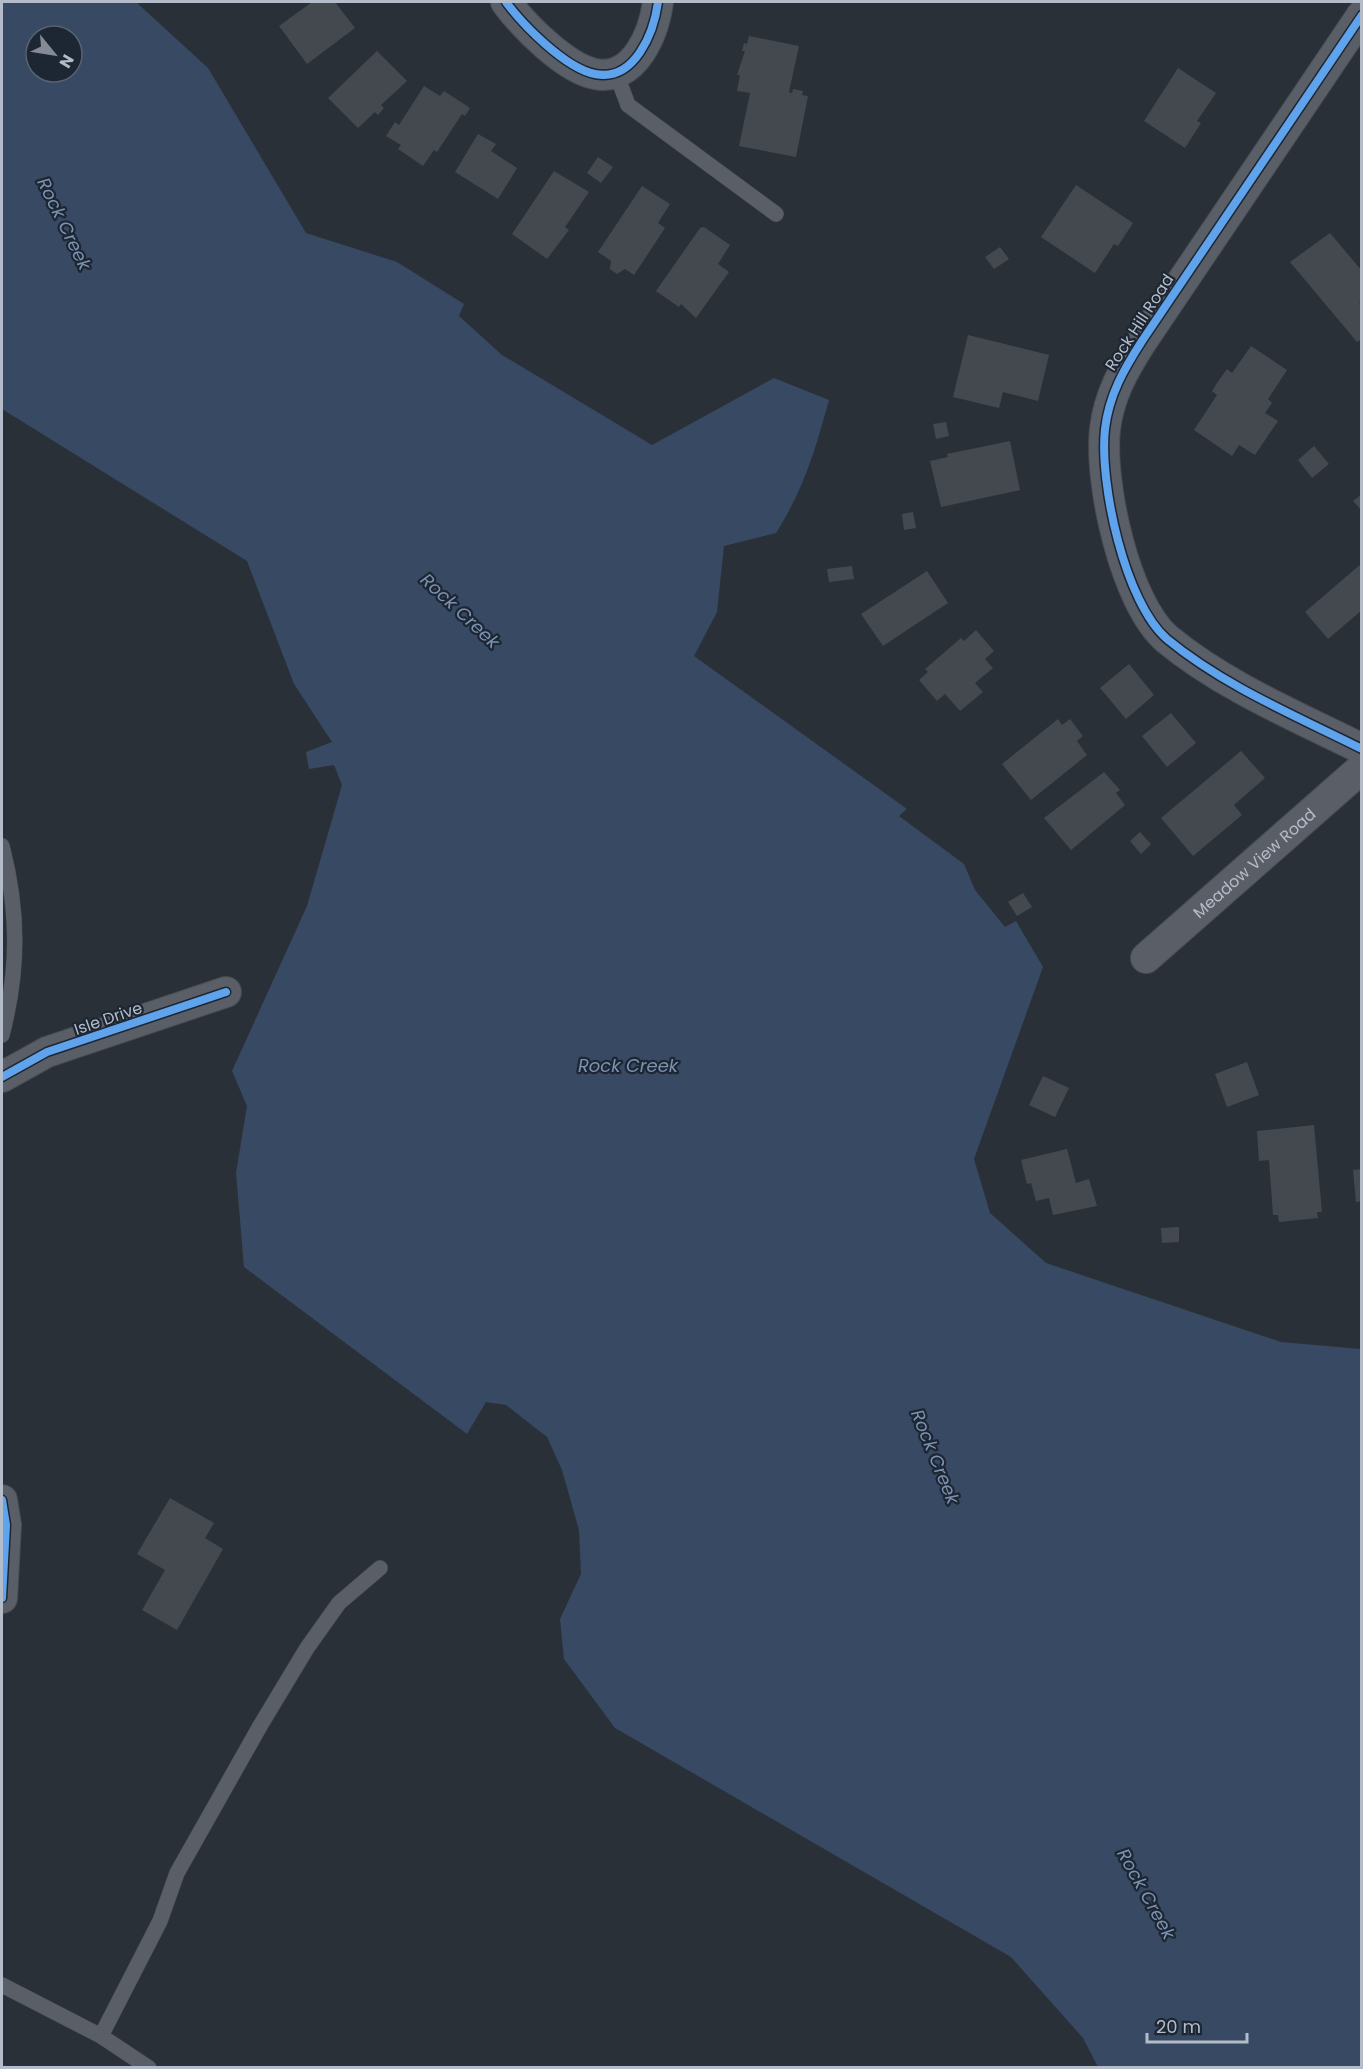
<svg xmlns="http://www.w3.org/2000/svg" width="1363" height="2069" font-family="Poppins,sans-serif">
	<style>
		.water { fill: #384963; fill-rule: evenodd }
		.building { fill: #444950 }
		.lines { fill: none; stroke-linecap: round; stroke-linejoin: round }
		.service-casing { stroke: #484c53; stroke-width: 16 }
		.minor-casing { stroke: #484c53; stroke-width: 32 }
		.service { stroke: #5a5e66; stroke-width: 15 }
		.minor { stroke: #5a5e66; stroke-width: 30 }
		.cycleway-casing { stroke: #1d2633; stroke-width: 11 }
		.cycleway { stroke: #60a3ed; stroke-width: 8 }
		.labels { text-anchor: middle; stroke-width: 4.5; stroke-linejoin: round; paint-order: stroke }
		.street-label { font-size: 16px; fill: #b4bcc9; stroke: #1d2633 }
		.water-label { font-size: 18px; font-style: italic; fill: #7c92b1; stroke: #1d2633 }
	</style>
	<rect width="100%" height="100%" fill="#2a3038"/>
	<path class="water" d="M2,2H136L208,68L306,233L397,262L464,304L459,316L502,355L652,445L774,378L829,400C816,448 803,491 776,533L724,546L717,612L694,656L907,809L899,816L964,864L975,890L1005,927L1016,921L1043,967L974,1159L990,1213L1046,1263L1281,1342L1361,1349V2067H1098L1083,2038L1011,1957L615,1728L564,1659L560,1619L581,1574L579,1530L562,1470L547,1437L506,1405L486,1402L467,1434L244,1267L236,1173L247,1106L232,1071L307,906L342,785L334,765L309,769L306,752L332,742L294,684L247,561L2,409ZM36,36H72V72H36Z"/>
	<path class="building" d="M312,2H335L355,28L307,64L279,26Z
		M749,36L799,46L789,92L792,93L793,89L803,91L802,95L808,96L796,157L739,146L750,93L737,91L740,75H737L745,51H742L744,43L747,44Z
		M377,51L407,81L381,105L384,108L378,115L375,112L358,128L328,98Z
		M1178,68L1216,93L1197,121L1201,123L1185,148L1144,121Z
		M424,86L440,96L444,91L470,108L465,116L462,114L437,152L434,150L423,166L398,149L401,145L386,136L395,122L399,125Z
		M478,134L496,144L491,151L517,168L498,199L455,172Z
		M598,157L613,167L601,183L587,173Z
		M554,171L589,192L565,227L569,230L547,259L512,234Z
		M1076,185L1133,223L1118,246L1114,244L1095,273L1041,237Z
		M642,186L670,204L658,223L665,228L634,275L625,269L617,274L610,269L611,261L598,252Z
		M704,227L730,245L718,264L729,272L696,318L681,304L679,307L656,291L700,228Z
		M1330,233L1362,271V300L1359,302L1362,305V339L1357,342L1290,262Z
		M1000,247L1009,259L994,269L985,257Z
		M968,335L1049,355L1038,401L1003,392L999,408L953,397Z
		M1251,346L1287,370L1268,399L1272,403L1265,413L1278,421L1255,455L1239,445L1232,456L1194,430L1217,395L1212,391L1217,383L1227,369L1232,373Z
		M946,422L949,436L936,439L933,424Z
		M1010,441L1020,490L941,507L930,461L948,457L947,454Z
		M1314,446L1329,464L1312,478L1298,460Z
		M1362,494V511L1353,501Z
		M913,512L916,528L904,530L902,514Z
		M1362,563V610L1328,639L1305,612Z
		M852,566L854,579L829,582L827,569Z
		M927,571L948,603L883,646L861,614Z
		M976,630L994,651L985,659L993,668L975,683L983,692L960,711L945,694L937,701L919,680L928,672L925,669L961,638L964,641Z
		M1129,664L1154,695L1126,719L1100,688Z
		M1171,713L1196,743L1167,767L1142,736Z
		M1058,719L1062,725L1070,719L1083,736L1077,741L1087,755L1031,800L1002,764Z
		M1241,751L1265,778L1234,805L1242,815L1193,856L1161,818Z
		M1104,772L1120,790L1116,793L1125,805L1071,850L1044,818Z
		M1140,832L1151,844L1141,854L1130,841Z
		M1023,893L1032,907L1017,916L1008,902Z
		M1247,1062L1259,1095L1227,1107L1215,1074Z
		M1043,1076L1069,1088L1055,1117L1029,1105Z
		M1314,1125L1322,1212H1317L1318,1218L1279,1222L1278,1215H1273L1269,1160L1259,1161L1257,1131Z
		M1067,1149L1076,1183L1089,1179L1097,1206L1053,1215L1049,1198L1036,1201L1031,1183L1027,1184L1021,1160Z
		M1362,1169V1201L1356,1202L1353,1170Z
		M1179,1227V1242L1162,1243L1161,1228Z
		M170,1498L214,1523L205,1538L223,1549L177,1630L142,1610L165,1570L137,1554Z"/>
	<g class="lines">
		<g class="service-casing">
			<path id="service" d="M616,73L628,105L776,214
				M2,846C19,912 19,969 2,1035
				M2,1985L101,2036L149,2068
				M101,2036L160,1921L177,1873L260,1726L307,1648L339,1603L380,1568"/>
		</g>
		<g class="minor-casing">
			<g id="minor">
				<path d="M506,2C523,25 565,68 595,74C635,82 654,32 658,2"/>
				<path d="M1362,15L1142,341C1124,369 1109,395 1105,429C1099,483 1125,603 1167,639C1224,686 1296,716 1362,749"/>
				<path id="s1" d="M1146,958L1362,768"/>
				<path d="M2,1077L47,1052L226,992"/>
				<path d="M2,1500L6,1525L2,1598"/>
			</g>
		</g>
		<use href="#service" class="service"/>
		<use href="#minor" class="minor"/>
		<g class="cycleway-casing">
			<path id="cycleway" d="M506,2C523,25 565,68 595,74C635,82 654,32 658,2
				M1362,15L1142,341C1124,369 1109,395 1105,429C1099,483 1125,603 1167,639C1224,686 1296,716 1362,749
				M2,1077L47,1052L226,992
				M2,1500L6,1525L2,1598"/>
		</g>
		<use href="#cycleway" class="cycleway"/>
	</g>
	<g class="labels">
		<g class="street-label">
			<text transform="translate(1139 322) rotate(-57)" y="6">Rock Hill Road</text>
			<text dy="6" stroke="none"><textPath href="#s1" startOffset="144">Meadow View Road</textPath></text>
			<text transform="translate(108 1018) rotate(-19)" y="6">Isle Drive</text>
		</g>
		<g class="water-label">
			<text transform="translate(64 224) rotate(64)" y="6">Rock Creek</text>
			<text transform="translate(460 611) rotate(43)" y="6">Rock Creek</text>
			<text x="628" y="1072">Rock Creek</text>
			<text transform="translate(935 1457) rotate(68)" y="6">Rock Creek</text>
			<text transform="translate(1146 1894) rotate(61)" y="6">Rock Creek</text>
		</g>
	</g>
	<rect width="1363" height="2069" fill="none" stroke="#b4bcc9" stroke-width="6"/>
	<g transform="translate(54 54) rotate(120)"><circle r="28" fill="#1d2633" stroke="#59626f" stroke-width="1.5"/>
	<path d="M0-4.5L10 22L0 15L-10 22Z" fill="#848b96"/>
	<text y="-9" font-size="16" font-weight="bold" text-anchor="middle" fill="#b4bcc9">N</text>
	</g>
	<path d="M1147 2033v9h100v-9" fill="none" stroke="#b4bcc9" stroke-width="3"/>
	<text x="1156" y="2033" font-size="18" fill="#b4bcc9" stroke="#1d2633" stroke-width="4.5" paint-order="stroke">20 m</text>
</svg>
